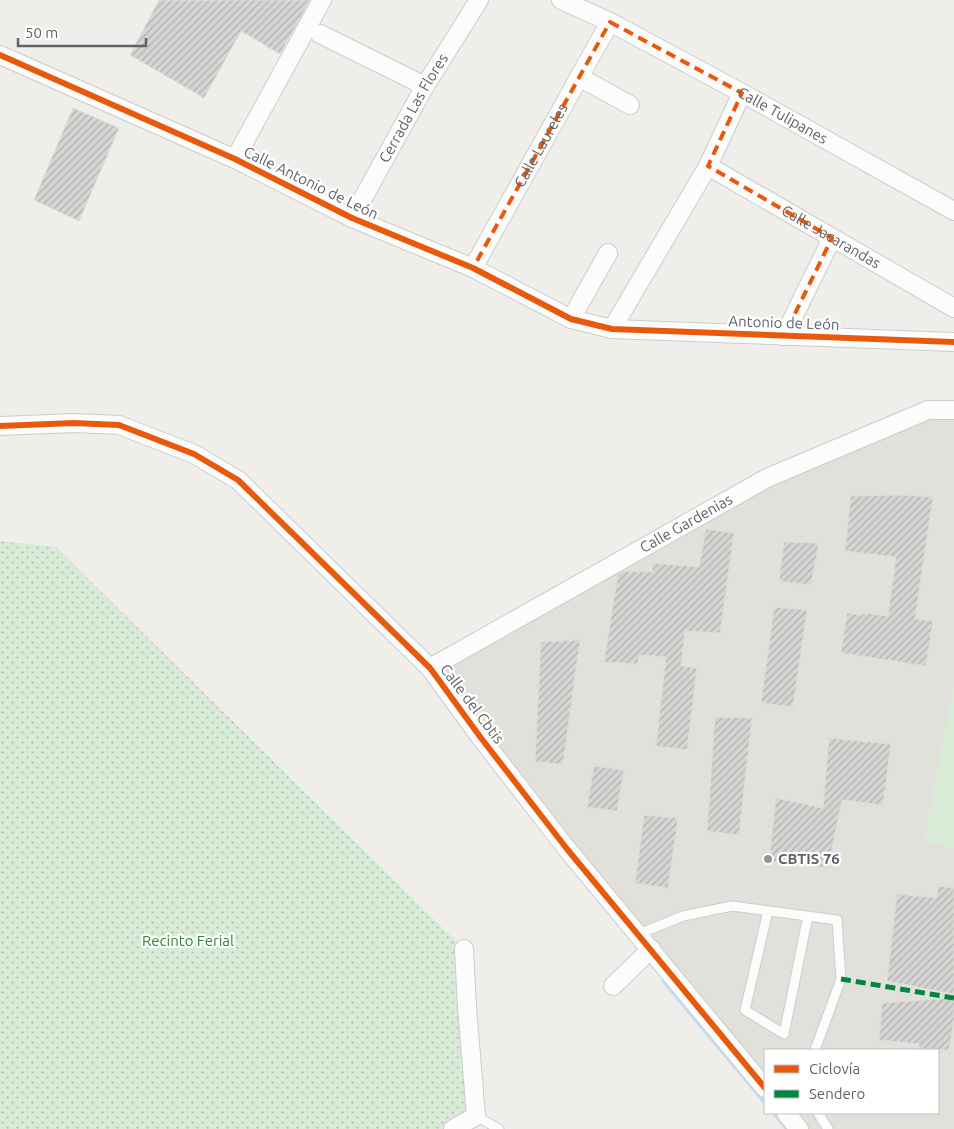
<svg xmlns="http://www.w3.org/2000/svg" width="954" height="1129" font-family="Ubuntu,sans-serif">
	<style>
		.education { fill: #e2e0da }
		.grass { fill: #d8ebd6 }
		.park { fill: url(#park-dots) }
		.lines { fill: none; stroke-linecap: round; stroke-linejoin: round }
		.stream { stroke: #bfe0f9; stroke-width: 5 }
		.building { fill: url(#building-hatch); stroke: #deddd9 }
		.lane-casing { stroke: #cbcccc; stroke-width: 11 }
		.street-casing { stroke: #cbcccc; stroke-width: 20 }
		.lane { stroke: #fdfcfc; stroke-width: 9 }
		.street { stroke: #fdfcfc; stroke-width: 18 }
		.quiet { stroke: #00873e; stroke-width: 5; stroke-dasharray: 10 5; stroke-linecap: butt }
		.cycleway-casing { stroke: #fff; stroke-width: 9 }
		.cycleway { stroke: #e8590c; stroke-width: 6 }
		.marked { fill: none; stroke: #e8590c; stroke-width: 4; stroke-dasharray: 10 6; stroke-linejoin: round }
		.poi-dot { fill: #919496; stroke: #fff; stroke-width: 2 }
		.labels { text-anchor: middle; stroke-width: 4.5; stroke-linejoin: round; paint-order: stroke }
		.street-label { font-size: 15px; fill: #5f6368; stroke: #fff }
		.poi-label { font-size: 15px; font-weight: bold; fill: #5f6368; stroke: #fff; text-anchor: start }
		.park-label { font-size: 15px; fill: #348238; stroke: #fff }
	</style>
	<defs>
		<pattern id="park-dots" width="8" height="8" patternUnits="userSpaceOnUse" patternTransform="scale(1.25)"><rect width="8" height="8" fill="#d8ebd6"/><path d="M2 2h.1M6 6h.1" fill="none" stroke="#b2c2b1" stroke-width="1.8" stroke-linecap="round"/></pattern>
		<pattern id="building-hatch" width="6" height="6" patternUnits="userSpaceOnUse" patternTransform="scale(1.25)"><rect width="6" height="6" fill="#d6d5d3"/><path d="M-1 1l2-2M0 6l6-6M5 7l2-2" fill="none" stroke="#b1b0af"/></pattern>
	</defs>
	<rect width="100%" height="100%" fill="#efeeea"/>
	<path class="education" d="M928,410H954V1129H800L787,1113H938V1050H765V1086L430,668L745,491Z"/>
	<path class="grass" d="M954,681V848L924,842Z"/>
	<path class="park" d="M0,541L56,547L464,949L476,1116L453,1129H0Z"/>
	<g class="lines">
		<path class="stream" d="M664,981L765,1102
			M774,1113L788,1129"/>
	</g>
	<path class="building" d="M159,0H310L280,54L241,31L204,98L130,55Z
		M73,108L119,128L79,221L34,200Z
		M901,495L933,497L915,619L933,621L926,666L841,653L847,613L862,615L863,613L888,616L896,557L845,551L851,496Z
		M706,529L734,533L720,633L685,631L681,666L697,668L687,750L656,746L666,657L639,655L638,664L604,662L618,574L624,571L652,572L653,563L699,567Z
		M784,542L819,543L811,585L779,581Z
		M774,607L807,610L793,707L761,703Z
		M580,640L563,764L535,762L541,642Z
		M715,717L752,718L739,835L707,831Z
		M829,738L891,744L883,805L842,800L828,868L769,861L776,798L823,808Z
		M594,766L624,770L617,811L587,807Z
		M644,815L678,818L668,888L635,883Z
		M938,886L954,888V994L887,981L897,894L937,898Z
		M954,998V1020L949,1050H919V1044L879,1040L882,1003Z"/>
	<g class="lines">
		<g class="lane-casing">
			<path id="lane" d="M768,911L745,1010L784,1034L808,916
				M639,934L683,916L732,906L837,920L841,979L815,1050
				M818,1113L828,1129
				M476,1116L499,1129"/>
		</g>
		<g class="street-casing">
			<g id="street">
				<path id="s1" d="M561,0L610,22L742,93L954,211"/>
				<path d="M320,34L425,86"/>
				<path d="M0,55L235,159L352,218L473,268L571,319L612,329L954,342"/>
				<path d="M579,77L630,105"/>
				<path d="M235,159L322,0"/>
				<path id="s2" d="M708,166L954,308"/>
				<path id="s3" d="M352,218L425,86L479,0"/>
				<path id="s4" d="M473,268L610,22"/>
				<path d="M571,319L608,253"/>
				<path d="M612,329L708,166L742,93"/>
				<path d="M784,336L832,238"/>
				<path d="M0,426L74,423L119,425L194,454L238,480L430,668L481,738L567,849L765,1088"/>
				<path id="s5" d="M430,668L767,478L928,410H954"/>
				<path d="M613,986L651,949"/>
				<path d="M786,1113L799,1129"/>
				<path d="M453,1129L476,1116L467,1007L464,949"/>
			</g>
		</g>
		<use href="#lane" class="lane"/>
		<use href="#street" class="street"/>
		<path class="quiet" d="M841,979L954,998"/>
		<g class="cycleway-casing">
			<path id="cycleway" d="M0,55L235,159L352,218L473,268L571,319L612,329L954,342
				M0,426L74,423L119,425L194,454L238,480L430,668L481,738L567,849L765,1088"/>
		</g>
		<use href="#cycleway" class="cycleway"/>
	</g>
	<path class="marked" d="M610,22L742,93L708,166L832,238L784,336L612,329L571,319L473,268Z"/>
	<circle class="poi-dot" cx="768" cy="859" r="5"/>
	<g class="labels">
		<g class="street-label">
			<text dy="5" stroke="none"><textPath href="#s3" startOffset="126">Cerrada Las Flores</textPath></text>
			<text dy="5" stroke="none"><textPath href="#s1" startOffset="250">Calle Tulipanes</textPath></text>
			<text dy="5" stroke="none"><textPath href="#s4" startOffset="140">Calle Laureles</textPath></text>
			<text transform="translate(311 183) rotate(26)" y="5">Calle Antonio de León</text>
			<text dy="5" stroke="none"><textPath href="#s2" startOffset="142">Calle Jacarandas</textPath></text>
			<text transform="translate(784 323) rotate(2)" y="5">Antonio de León</text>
			<text dy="5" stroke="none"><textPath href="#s5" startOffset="294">Calle Gardenias</textPath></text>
			<text transform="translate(472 704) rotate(53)" y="5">Calle del Cbtis</text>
		</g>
		<g class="poi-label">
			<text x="778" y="864">CBTIS 76</text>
		</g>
		<g class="park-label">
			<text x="188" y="946">Recinto Ferial</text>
		</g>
	</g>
	<rect x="764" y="1049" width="175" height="65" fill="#ffffff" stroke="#bfc1c3"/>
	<rect x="774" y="1065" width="25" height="8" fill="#e8590c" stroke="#bfc1c3"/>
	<text x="809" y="1074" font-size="15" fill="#5f6368">Ciclovía</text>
	<rect x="774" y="1090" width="25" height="8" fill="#00873e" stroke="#bfc1c3"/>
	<text x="809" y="1099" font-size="15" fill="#5f6368">Sendero</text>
	<path d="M18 38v8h128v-8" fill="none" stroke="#5f6368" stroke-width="2.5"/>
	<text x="25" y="38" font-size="15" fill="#5f6368" stroke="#ffffff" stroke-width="4" paint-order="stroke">50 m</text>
</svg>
